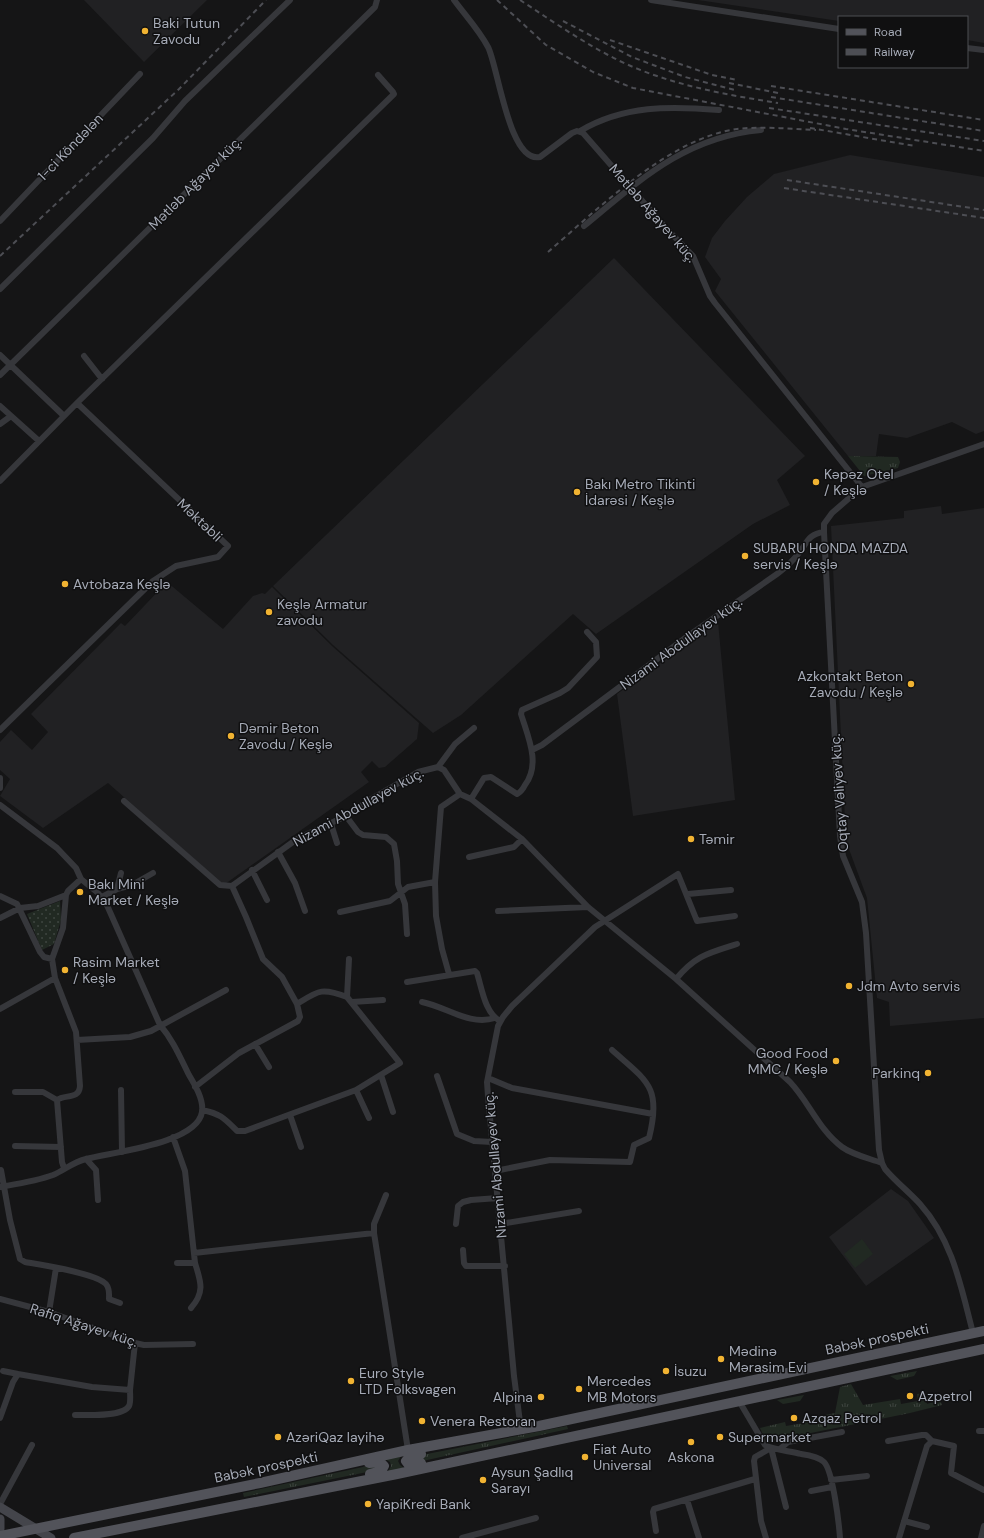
<svg xmlns="http://www.w3.org/2000/svg" width="984" height="1538" font-family="'DM Sans',sans-serif">
	<style>
		.built { fill: #212123 }
		.grass { fill: url(#grass-tufts) }
		.park { fill: url(#park-dots) }
		.pitch { fill: #212922 }
		.lines { fill: none; stroke-linecap: round; stroke-linejoin: round }
		.street { stroke: #36373b; stroke-width: 6 }
		.secondary { stroke: #44454b; stroke-width: 9 }
		.primary { stroke: #52535a; stroke-width: 10 }
		.rail { stroke: #4d4e54; stroke-width: 2; stroke-dasharray: 5 4; stroke-linecap: butt }
		.poi-dot { fill: #f1b332; stroke: #101011; stroke-width: 1.5 }
		.labels { text-anchor: middle; stroke-width: 3; stroke-linejoin: round; paint-order: stroke }
		.poi-label { font-size: 14px; fill: #a6abb7; stroke: #101011; text-anchor: start }
		.street-label { font-size: 14px; fill: #a6abb7; stroke: #101011 }
	</style>
	<defs>
		<pattern id="grass-tufts" width="24" height="20" patternUnits="userSpaceOnUse"><rect width="24" height="20" fill="#212922"/><path d="M3 7l-1-3M5 7V3M7 7l1-3M15 17l-1-3M17 17v-4M19 17l1-3" fill="none" stroke="#3e4540"/></pattern>
		<pattern id="park-dots" width="8" height="8" patternUnits="userSpaceOnUse"><rect width="8" height="8" fill="#212922"/><path d="M2 2h.1M6 6h.1" fill="none" stroke="#3e4540" stroke-width="1.8" stroke-linecap="round"/></pattern>
	</defs>
	<rect width="100%" height="100%" fill="#151516"/>
	<path class="built" d="M84,0H207L144,62Z
		M698,0H984V43L967,40V17H839V21Z
		M850,155L984,177V431L976,434L952,422L907,438L879,434L876,456H848L715,291L721,279L705,257L712,238L725,221L747,197L774,174Z
		M614,258L805,456L777,480L790,505L753,524L596,634L573,614L461,715L433,733L333,645L273,586Z
		M941,506L942,514L984,508V1018L890,1026L889,1002L877,998L867,898L846,841L831,526L904,518V511Z
		M167,582L223,629L253,596L262,593L265,594L272,587L332,646L419,723L417,739L385,767L379,768L372,761L361,772L369,782L225,884L221,883L108,783L43,828L0,796L10,779L0,770V742L11,730L32,750L48,732L31,714L121,623L125,626Z
		M718,622L735,800L633,816L617,694Z
		M891,1189L908,1201L934,1238L866,1286L829,1237Z"/>
	<path class="grass" d="M848,456L898,457L900,462L898,468L864,476Z
		M917,1371L914,1376L897,1380L890,1376Z
		M851,1384L863,1405L900,1399L901,1404L918,1401L917,1394L924,1393L927,1404L940,1400L942,1405L910,1413L771,1441L765,1439L760,1428L785,1422L786,1426L804,1423L803,1419L835,1413L840,1387Z
		M804,1395L800,1401L783,1404L777,1400Z
		M567,1426L568,1429L418,1462L417,1456Z
		M401,1456L398,1461L400,1465L404,1468L388,1472L391,1466L390,1462L385,1459Z
		M372,1465L376,1467L372,1471L244,1497L243,1493Z"/>
	<path class="park" d="M60,901L61,920L54,944L42,950L27,914Z"/>
	<path class="pitch" d="M862,1239L873,1254L855,1268L844,1254Z"/>
	<g class="lines">
		<path class="street" d="M454,0C465,15 479,30 488,47C498,66 509,164 540,157L572,133L577,131L583,133L665,227L693,256L710,296L715,303L862,487
			M651,0L839,29
			M967,48L984,50
			M580,131C624,105 670,106 719,110
			M0,221L140,74
			M584,226C640,180 685,137 761,130
			M0,289L153,138L185,101L290,0
			M0,355L64,416
			M84,356L102,379
			M0,375L375,7L377,0
			M0,406L39,441
			M0,424L11,416
			M0,481L77,403L394,94L393,92L378,75
			M0,730L153,581L176,566L218,557L228,546L77,403
			M532,750L542,745L688,636L777,574C785,568 792,562 798,554C807,544 807,534 824,532
			M438,767L455,744L474,728
			M0,778V788
			M471,799L484,778L491,777L517,794C521,792 523,789 525,785C541,764 528,737 521,714L522,710L560,693L568,688L597,657L596,642L587,632
			M124,801L220,885L232,886L246,917L263,959L282,977L297,1004L300,1017L298,1021L239,1053L195,1087
			M0,805L57,848L76,868L81,879L98,893L106,903L160,1025C173,1040 180,1057 189,1075C195,1085 204,1100 202,1112C197,1144 111,1152 86,1159C73,1162 65,1170 53,1175C37,1181 17,1184 0,1187
			M346,816L358,832L363,835L386,837L394,844L397,861L398,884L405,904L407,934
			M331,824L337,843
			M278,852L295,883L305,911
			M469,857L514,847L522,839
			M252,870L267,900
			M232,886L297,839L346,816L371,799L418,772L438,767L444,770L460,794L471,799L522,839L588,907L676,979L790,1082C809,1102 819,1130 842,1147C853,1155 868,1158 882,1163
			M117,889L121,873
			M688,894L731,890
			M0,896L17,904L40,952L44,957L52,959
			M102,897L117,889L132,885L153,873
			M498,911L588,907
			M340,912L390,901L408,887L435,882
			M0,918L20,908L38,906L66,895
			M449,974L442,949L436,916L435,882L441,807L460,794
			M55,978L76,1032L80,1086C79,1100 65,1094 57,1100
			M676,979C696,955 709,953 737,944
			M407,982L475,971L477,973C482,989 485,1013 500,1021
			M347,997L349,959
			M352,1002L383,1000
			M422,1002C447,1007 469,1026 495,1018
			M0,1009L55,978L52,959L63,928L66,895L68,891L81,879
			M77,1040L130,1037L151,1031L226,990
			M255,1044L269,1067
			M381,1075L393,1112
			M437,1076L457,1134L474,1141L492,1142
			M488,1078L512,1088L653,1114
			M121,1090L122,1152
			M356,1090L369,1118
			M15,1092H43L57,1100
			M57,1100L62,1162L64,1168
			M202,1110C221,1114 224,1118 237,1131H245L356,1090L400,1063L347,997C321,987 318,991 297,1004
			M290,1115L301,1147
			M173,1137L185,1171L195,1263C201,1282 205,1292 191,1308
			M15,1146L61,1147
			M86,1159L96,1170L98,1200
			M1,1170L10,1220L20,1259L25,1262C42,1265 95,1273 106,1284C110,1289 109,1294 109,1299L120,1303
			M495,1171L550,1160L630,1162L634,1145L649,1138C662,1087 647,1081 612,1050
			M386,1195L374,1224V1233L408,1450
			M456,1224L458,1206L463,1202L471,1200L498,1198
			M500,1224L579,1211
			M463,1250L464,1263L466,1266H505
			M194,1253L374,1233
			M177,1263H195
			M0,1299L49,1312L135,1343L144,1345L193,1344
			M49,1312L56,1268
			M973,1333C961,1287 953,1241 920,1204C909,1192 896,1182 885,1169L882,1163L879,1150L866,933L862,902L843,856L840,836L824,532V524L832,513L862,487L984,444
			M3,1371L18,1374
			M739,1401L765,1445C773,1450 791,1451 801,1454C808,1455 819,1457 824,1462C833,1471 839,1524 840,1538
			M75,1415C87,1415 123,1417 129,1406C131,1402 130,1395 130,1390
			M0,1418L13,1382L18,1374L92,1387L130,1390L135,1343
			M521,1430L514,1376L488,1096L487,1082L498,1026L503,1017L512,1006L595,927L678,874L697,921L735,916
			M979,1431H984
			M888,1441L922,1435H926L932,1441
			M780,1449L788,1442L842,1432
			M831,1480L867,1476
			M811,1491L832,1487
			M687,1500L699,1538
			M0,1504L32,1445
			M904,1521L927,1527
			M656,1531L653,1512L654,1509L755,1479
			M462,1538L536,1518
			M766,1538L761,1521L754,1461L755,1457L771,1448L786,1507
			M899,1538L927,1446L932,1441L954,1446L951,1473L984,1490
			M981,1538L984,1526"/>
		<path class="secondary" d="M0,1507L51,1538
			M0,1519V1529"/>
		<path class="primary" d="M369,1463L380,1462L384,1466L381,1471L370,1474
			M421,1463L409,1465L406,1461L411,1456L421,1454
			M0,1536L260,1483L408,1450L539,1426L984,1331
			M74,1538L397,1474L984,1349"/>
		<path class="rail" d="M497,0L546,45L593,72L633,88L846,129L984,151
			M520,0C549,19 578,39 608,55C660,83 721,94 778,103
			M563,21L632,57L685,77L735,90
			M610,40L712,75L737,80
			M729,83L778,93
			M771,86L984,120
			M771,97L984,131
			M769,108L984,141
			M810,128L915,146
			M787,180L984,210
			M784,188L984,218
			M548,252C598,209 669,138 737,129C763,126 790,129 816,130
			M0,256L179,89L266,0"/>
	</g>
	<g class="poi-dot">
		<circle cx="145" cy="31" r="4"/>
		<circle cx="816" cy="482" r="4"/>
		<circle cx="577" cy="492" r="4"/>
		<circle cx="745" cy="556" r="4"/>
		<circle cx="65" cy="584" r="4"/>
		<circle cx="269" cy="612" r="4"/>
		<circle cx="911" cy="684" r="4"/>
		<circle cx="231" cy="736" r="4"/>
		<circle cx="691" cy="839" r="4"/>
		<circle cx="80" cy="892" r="4"/>
		<circle cx="65" cy="970" r="4"/>
		<circle cx="849" cy="986" r="4"/>
		<circle cx="836" cy="1061" r="4"/>
		<circle cx="928" cy="1073" r="4"/>
		<circle cx="721" cy="1359" r="4"/>
		<circle cx="666" cy="1371" r="4"/>
		<circle cx="351" cy="1381" r="4"/>
		<circle cx="579" cy="1389" r="4"/>
		<circle cx="910" cy="1396" r="4"/>
		<circle cx="541" cy="1397" r="4"/>
		<circle cx="794" cy="1418" r="4"/>
		<circle cx="422" cy="1421" r="4"/>
		<circle cx="278" cy="1437" r="4"/>
		<circle cx="720" cy="1437" r="4"/>
		<circle cx="691" cy="1442" r="4"/>
		<circle cx="585" cy="1457" r="4"/>
		<circle cx="483" cy="1480" r="4"/>
		<circle cx="368" cy="1504" r="4"/>
	</g>
	<g class="labels">
		<g class="poi-label">
			<text x="153" y="28">Baki Tutun<tspan x="153" dy="16">Zavodu</tspan></text>
			<text x="824" y="479">Kəpəz Otel<tspan x="824" dy="16">/ Keşlə</tspan></text>
			<text x="585" y="489">Bakı Metro Tikinti<tspan x="585" dy="16">İdarəsi / Keşlə</tspan></text>
			<text x="753" y="553">SUBARU HONDA MAZDA<tspan x="753" dy="16">servis / Keşlə</tspan></text>
			<text x="73" y="589">Avtobaza Keşlə</text>
			<text x="277" y="609">Keşlə Armatur<tspan x="277" dy="16">zavodu</tspan></text>
			<text x="903" y="681" text-anchor="end">Azkontakt Beton<tspan x="903" dy="16">Zavodu / Keşlə</tspan></text>
			<text x="239" y="733">Dəmir Beton<tspan x="239" dy="16">Zavodu / Keşlə</tspan></text>
			<text x="699" y="844">Təmir</text>
			<text x="88" y="889">Bakı Mini<tspan x="88" dy="16">Market / Keşlə</tspan></text>
			<text x="73" y="967">Rasim Market<tspan x="73" dy="16">/ Keşlə</tspan></text>
			<text x="857" y="991">Jdm Avto servis</text>
			<text x="828" y="1058" text-anchor="end">Good Food<tspan x="828" dy="16">MMC / Keşlə</tspan></text>
			<text x="920" y="1078" text-anchor="end">Parkinq</text>
			<text x="729" y="1356">Mədinə<tspan x="729" dy="16">Mərasim Evi</tspan></text>
			<text x="674" y="1376">İsuzu</text>
			<text x="359" y="1378">Euro Style<tspan x="359" dy="16">LTD Folksvagen</tspan></text>
			<text x="587" y="1386">Mercedes<tspan x="587" dy="16">MB Motors</tspan></text>
			<text x="918" y="1401">Azpetrol</text>
			<text x="533" y="1402" text-anchor="end">Alpina</text>
			<text x="802" y="1423">Azqaz Petrol</text>
			<text x="430" y="1426">Venera Restoran</text>
			<text x="286" y="1442">AzəriQaz layihə</text>
			<text x="728" y="1442">Supermarket</text>
			<text x="593" y="1454">Fiat Auto<tspan x="593" dy="16">Universal</tspan></text>
			<text x="691" y="1462" text-anchor="middle">Askona</text>
			<text x="491" y="1477">Aysun Şadlıq<tspan x="491" dy="16">Sarayı</tspan></text>
			<text x="376" y="1509">YapiKredi Bank</text>
		</g>
		<g class="street-label">
			<text transform="translate(70 147) rotate(-46)" y="5">1-ci Köndələn</text>
			<text transform="translate(195 183) rotate(-45)" y="5">Mətləb Ağayev küç.</text>
			<text transform="translate(653 213) rotate(49)" y="5">Mətləb Ağayev küç.</text>
			<text transform="translate(200 520) rotate(43)" y="5">Məktəbli</text>
			<text transform="translate(681 643) rotate(-36)" y="5">Nizami Abdullayev küç.</text>
			<text transform="translate(839 793) rotate(-94)" y="5">Oqtay Vəliyev küç.</text>
			<text transform="translate(358 807) rotate(-29)" y="5">Nizami Abdullayev küç.</text>
			<text transform="translate(495 1165) rotate(-95)" y="5">Nizami Abdullayev küç.</text>
			<text transform="translate(84 1325) rotate(18)" y="5">Rafiq Ağayev küç.</text>
			<text transform="translate(877 1339) rotate(-12)" y="5">Babək prospekti</text>
			<text transform="translate(266 1467) rotate(-12)" y="5">Babək prospekti</text>
		</g>
	</g>
	<rect x="838" y="16" width="130" height="52" fill="#101011" stroke="#4c4e53"/>
	<rect x="846" y="29" width="20" height="6" fill="#52535a" stroke="#4c4e53"/>
	<text x="874" y="36" font-size="12" fill="#a6abb7">Road</text>
	<rect x="846" y="49" width="20" height="6" fill="#4d4e54" stroke="#4c4e53"/>
	<text x="874" y="56" font-size="12" fill="#a6abb7">Railway</text>
</svg>
